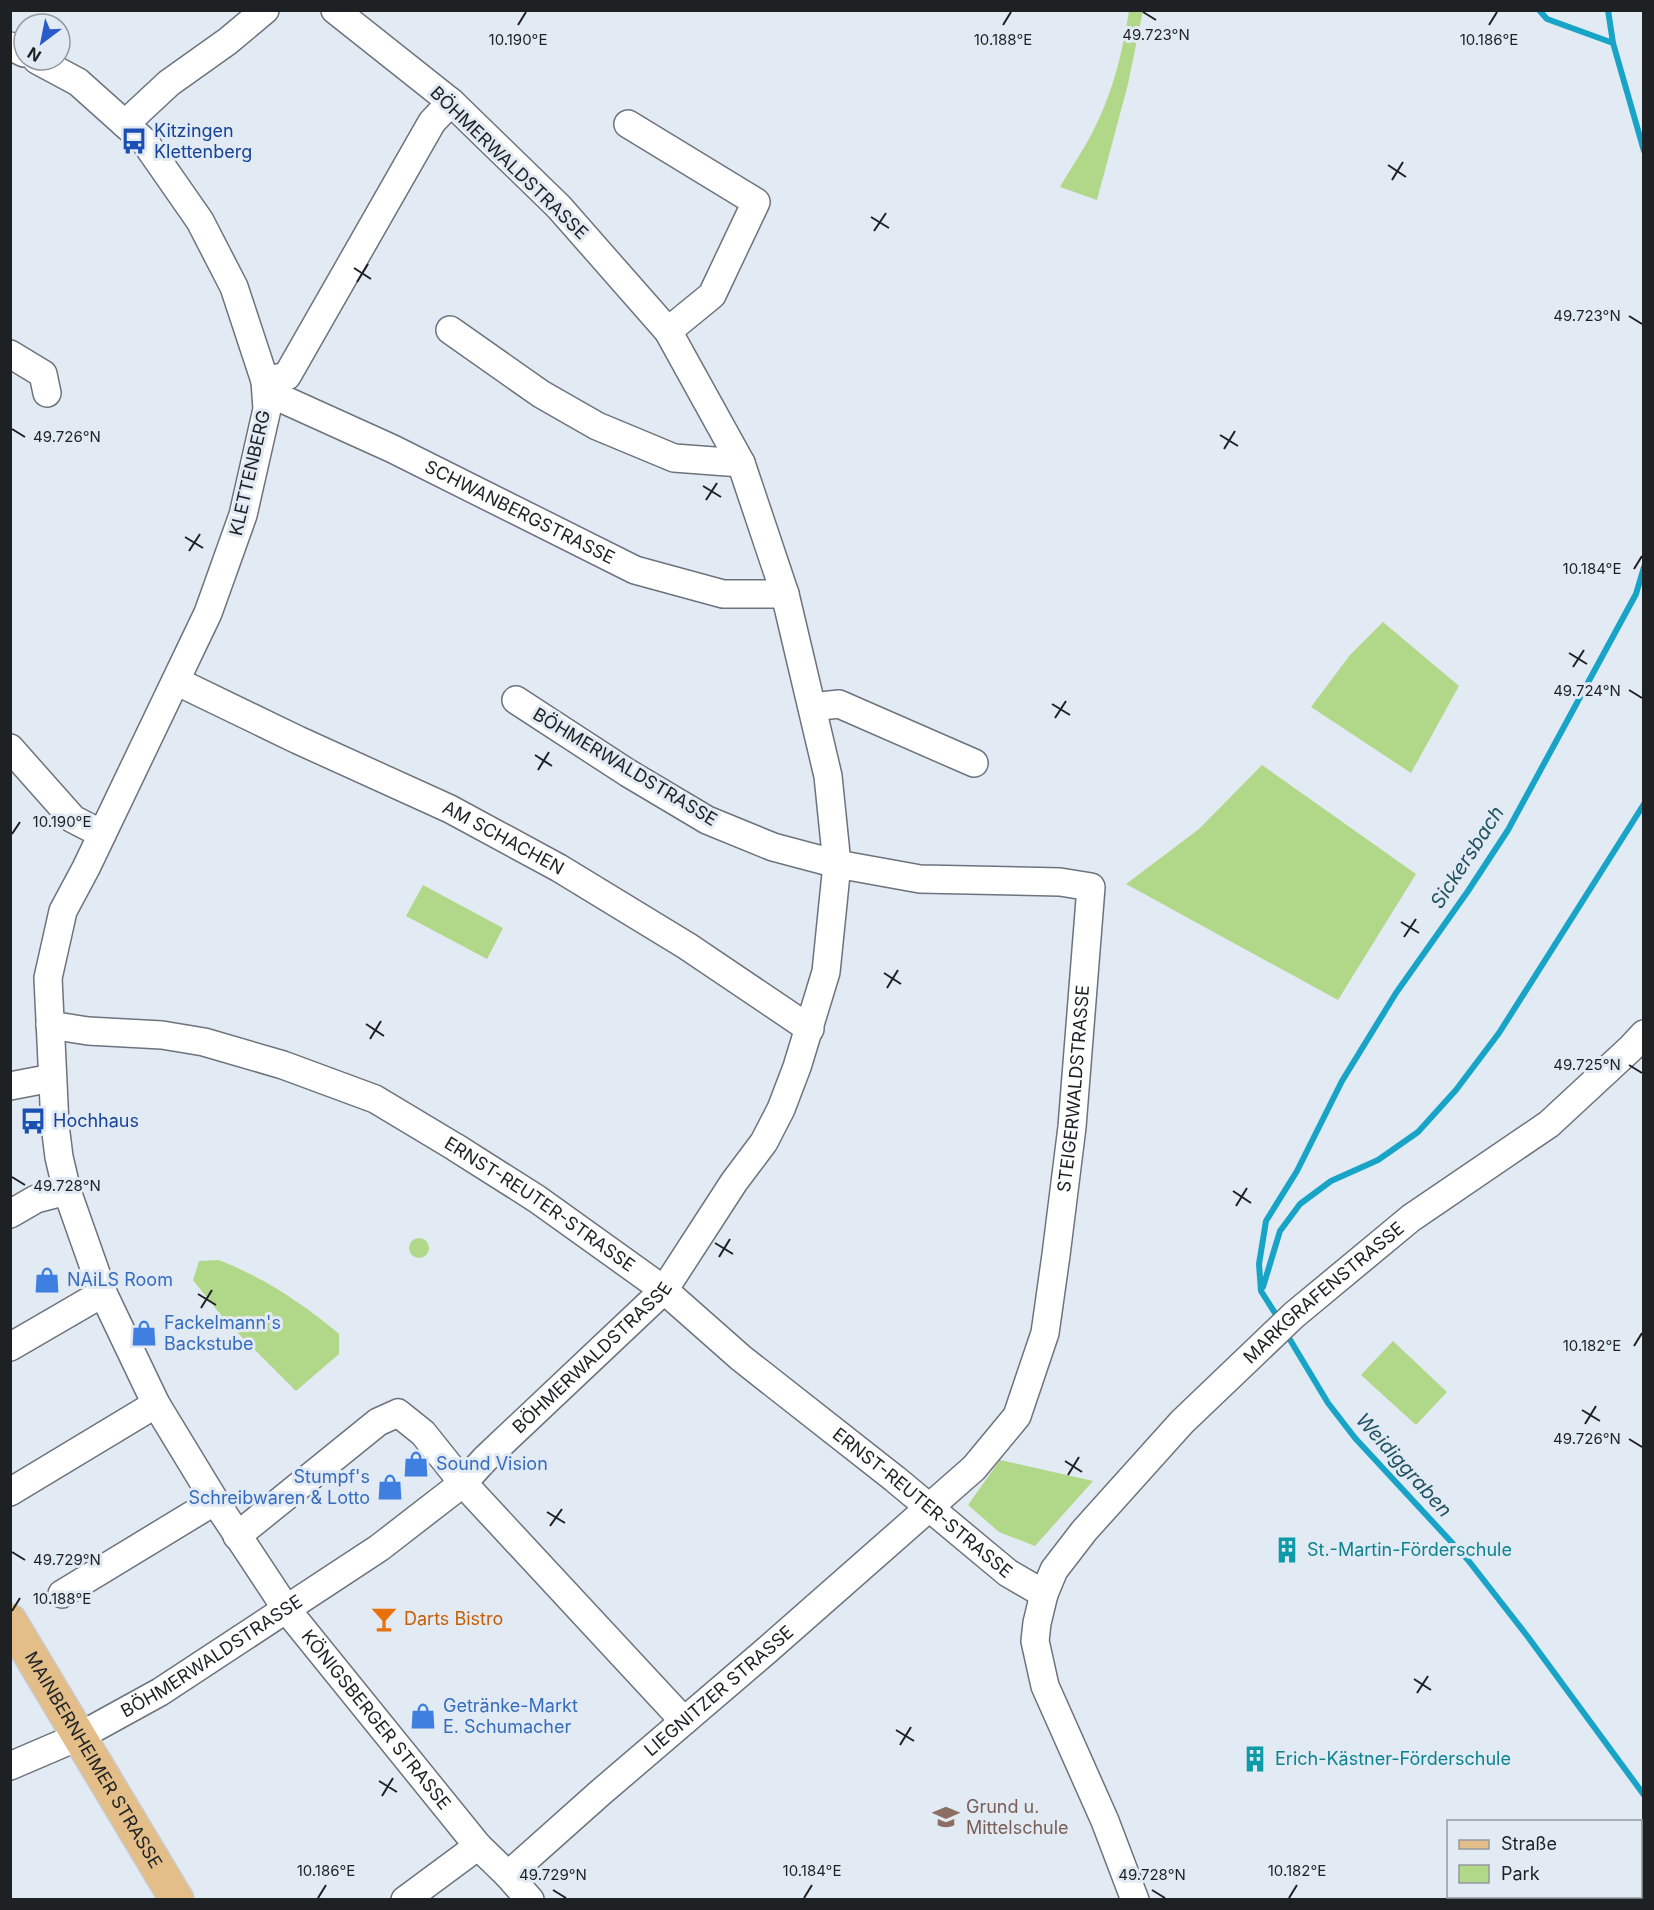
<svg xmlns="http://www.w3.org/2000/svg" width="1654" height="1910" font-family="Inter,sans-serif">
	<style>
		.green { fill: #b1d888 }
		.lines { fill: none; stroke-linecap: round; stroke-linejoin: round }
		.stream { stroke: #17a4c7; stroke-width: 6 }
		.minor-casing { stroke: #6c737c; stroke-width: 30 }
		.major-casing { stroke: #c9caca; stroke-width: 36 }
		.minor { stroke: #fff; stroke-width: 27 }
		.major { stroke: #e3be89; stroke-width: 33 }
		.ticks { fill: none; stroke: #1e2124; stroke-width: 2 }
		.labels { text-anchor: middle; stroke-width: 6; stroke-linejoin: round; paint-order: stroke }
		.transit-label { font-size: 18px; fill: #164399; stroke: #e2eaf4; text-anchor: start }
		.street-label { font-size: 18px; fill: #1e2124; stroke: #e2eaf4 }
		.shop-label { font-size: 18px; fill: #366cbe; stroke: #e2eaf4; text-anchor: start }
		.culture-label { font-size: 18px; fill: #0d838f; stroke: #e2eaf4; text-anchor: start }
		.food-label { font-size: 18px; fill: #c56008; stroke: #e2eaf4; text-anchor: start }
		.education-label { font-size: 18px; fill: #785e54; stroke: #e2eaf4; text-anchor: start }
		.water-label { font-size: 20px; font-style: italic; fill: #1f5262; stroke: #e2eaf4 }
		.ticks-label { font-size: 15px; text-anchor: middle; fill: #1e2124; stroke: #e2eaf4; stroke-width: 6; stroke-linejoin: round; paint-order: stroke }
	</style>
	<rect width="100%" height="100%" fill="#e2eaf4"/>
	<path class="green" d="M1129,11H1143L1128,84L1097,200L1060,187C1072,166 1087,145 1097,123C1114,88 1123,49 1129,11Z
		M1383,622L1459,686L1411,773L1311,707L1350,655Z
		M1262,765L1416,874L1338,1000L1126,884L1199,829Z
		M423,885L503,928L487,959L406,916Z
		M409 1248a10 10 0 1 1 20 0a10 10 0 1 1-20 0Z
		M219,1260C264,1278 302,1303 339,1334V1354L296,1391L224,1319L193,1280L199,1261Z
		M1393,1341L1447,1392L1416,1425L1361,1375Z
		M1000,1460L1093,1481L1035,1546L999,1532L968,1505Z"/>
	<g class="lines">
		<path class="stream" d="M1539,10L1547,19L1613,43
			M1608,10L1613,43L1644,151
			M1263,1287L1280,1231L1300,1204L1331,1181L1378,1160L1418,1132L1456,1090L1499,1033L1644,804
			M1280,1321L1261,1291L1259,1264L1266,1221L1297,1171L1342,1081L1396,993L1468,891L1508,830L1636,594L1644,567
			M1286,1333L1328,1403L1355,1438L1468,1560L1528,1637L1644,1795"/>
		<g class="minor-casing">
			<g id="minor">
				<path d="M10,46L24,53"/>
				<path id="s1" d="M37,60L78,82L145,142L200,221L234,287L265,381L267,409L243,515L208,613L86,868L63,911L48,978L55,1125L59,1157L67,1191L103,1293L156,1404L215,1501L287,1610L478,1846L508,1875L530,1900"/>
				<path d="M125,124L169,83L228,41L265,10"/>
				<path d="M628,124L756,202L712,295L668,331"/>
				<path d="M450,330L541,394L597,426L674,458L741,463"/>
				<path d="M10,354L43,374L47,393"/>
				<path d="M265,381L287,376L432,122L451,102"/>
				<path id="s2" d="M267,392L393,449L635,570L723,594H785"/>
				<path id="s3" d="M176,681L298,740L450,809L559,868L687,946L810,1029"/>
				<path d="M812,707L839,704L974,763"/>
				<path d="M10,748L73,819L102,834"/>
				<path id="s4" d="M50,1025L88,1031L162,1035L204,1042L283,1065L375,1099L455,1147L537,1199L664,1290L741,1358L895,1479L1008,1573L1044,1594"/>
				<path d="M10,1086L52,1078"/>
				<path d="M10,1214L36,1199L67,1191"/>
				<path d="M10,1347L103,1293"/>
				<path d="M10,1492L156,1404"/>
				<path d="M237,1536L378,1422L398,1413L423,1433L463,1483L684,1721"/>
				<path d="M62,1594L215,1501"/>
				<path id="s5" d="M10,1766L80,1736L160,1692L379,1548L463,1483L485,1459L664,1290L734,1182L764,1142L781,1109L797,1067L826,972L837,864L828,776L785,594L741,463L668,331L559,207L451,102L335,10"/>
				<path id="s6" d="M508,1875L600,1793L766,1651L974,1468L1017,1416L1045,1333L1056,1255L1072,1127L1091,887L1060,882L920,879L837,864L773,847L707,820L628,773L516,700"/>
				<path d="M405,1900L478,1846"/>
				<path id="s7" d="M1135,1900L1105,1821L1045,1686L1035,1641L1037,1623L1044,1594L1054,1570L1084,1531L1182,1422L1294,1315L1411,1218L1549,1124L1631,1048L1644,1034"/>
			</g>
		</g>
		<g class="major-casing">
			<g id="major">
				<path id="s8" d="M10,1621L177,1900"/>
			</g>
		</g>
		<use href="#minor" class="minor"/>
		<use href="#major" class="major"/>
	</g>
	<path class="ticks" d="M1143,12L1156,20M518,25L526,12M1003,25L1011,12M1489,25L1497,12M1388,165L1406,177M1392,180L1403,162M871,217L889,228M874,231L886,213M354,268L371,279M357,282L368,264M1629,316L1642,324M12,429L25,437M1220,435L1238,446M1224,449L1235,431M703,486L721,497M706,500L717,483M185,537L203,548M189,551L200,534M1634,569L1642,556M1569,653L1587,664M1573,667L1584,650M1629,690L1642,698M1052,704L1070,715M1055,718L1066,701M535,755L552,766M538,770L549,752M12,834L20,822M1401,922L1419,933M1404,937L1416,919M884,973L901,984M887,988L898,970M366,1024L384,1036M370,1039L381,1021M1629,1065L1642,1073M12,1177L25,1185M1233,1191L1251,1203M1236,1206L1247,1188M715,1243L733,1254M719,1257L730,1239M198,1294L216,1305M201,1308L212,1290M1634,1346L1642,1333M1582,1410L1600,1421M1585,1424L1596,1406M1629,1439L1642,1447M1065,1461L1082,1472M1068,1475L1079,1457M547,1512L565,1523M550,1526L562,1509M12,1552L25,1560M12,1611L20,1598M1414,1679L1431,1690M1417,1693L1428,1676M896,1730L914,1741M900,1745L911,1727M379,1781L397,1792M382,1796L393,1778M553,1890L566,1898M1152,1890L1165,1898M318,1898L326,1885M804,1898L812,1885M1289,1898L1297,1885"/>
	<defs>
		<g id="bus-bare" transform="scale(2.07)"><path d="M-5-6H5V4H4V6H2V4H-2V6H-4V4H-5ZM-3.5-4V0h7V-4ZM-3.5 1.2v1.5H-2V1.2ZM2 1.2v1.5H3.5V1.2Z" fill="#1a4fb4" stroke="#e2eaf4" stroke-width="2.5" paint-order="stroke"/></g>
		<g id="shop-bare" transform="scale(2.07)"><path d="M-5-2.5h2.3a2.7 3.5 0 0 1 5.4 0H5L5.5 6h-11ZM-1.5-2.5h3a1.5 2.3 0 0 0-3 0Z" fill="#3f7fe0" stroke="#e2eaf4" stroke-width="2.5" paint-order="stroke"/></g>
		<g id="building-bare" transform="scale(2.07)"><path d="M-4-6H4V6H1V3H-1V6H-4ZM-2.5-4.3h1.7v1.8h-1.7ZM.8-4.3h1.7v1.8H.8ZM-2.5-1h1.7V.8h-1.7ZM.8-1h1.7V.8H.8Z" fill="#0f9aa8" stroke="#e2eaf4" stroke-width="2.5" paint-order="stroke"/></g>
		<g id="bar-bare" transform="scale(2.07)"><path d="M-6-5H6L.8 .8V4.5H3.5V6h-7V4.5H-.8V.8Z" fill="#e8710a" stroke="#e2eaf4" stroke-width="2.5" paint-order="stroke"/></g>
		<g id="school-bare" transform="scale(2.07)"><path d="M0-5L7-2L0 1L-7-2ZM-4 1L0 2.5L4 1V4Q0 6-4 4Z" fill="#8d6e63" stroke="#e2eaf4" stroke-width="2.5" paint-order="stroke"/></g>
	</defs>
	<g fill-rule="evenodd">
		<use href="#bus-bare" x="134" y="141"/>
		<use href="#bus-bare" x="33" y="1121"/>
		<use href="#shop-bare" x="47" y="1280"/>
		<use href="#shop-bare" x="144" y="1333"/>
		<use href="#shop-bare" x="416" y="1464"/>
		<use href="#shop-bare" x="390" y="1487"/>
		<use href="#building-bare" x="1287" y="1550"/>
		<use href="#bar-bare" x="384" y="1619"/>
		<use href="#shop-bare" x="423" y="1716"/>
		<use href="#building-bare" x="1255" y="1759"/>
		<use href="#school-bare" x="946" y="1817"/>
	</g>
	<g class="labels">
		<g class="transit-label">
			<text x="154" y="137">Kitzingen<tspan x="154" dy="21">Klettenberg</tspan></text>
			<text x="53" y="1127">Hochhaus</text>
		</g>
		<g class="street-label">
			<text transform="translate(509 163) rotate(44)" y="6">BÖHMERWALDSTRASSE</text>
			<text transform="translate(250 473) rotate(-77)" y="6">KLETTENBERG</text>
			<text dy="6" stroke="none"><textPath href="#s2" startOffset="280">SCHWANBERGSTRASSE</textPath></text>
			<text transform="translate(625 767) rotate(31)" y="6">BÖHMERWALDSTRASSE</text>
			<text dy="6" stroke="none"><textPath href="#s3" startOffset="363">AM SCHACHEN</textPath></text>
			<text dy="6" stroke="none"><textPath href="#s6" startOffset="1020">STEIGERWALDSTRASSE</textPath></text>
			<text dy="6" stroke="none"><textPath href="#s4" startOffset="531">ERNST-REUTER-STRASSE</textPath></text>
			<text dy="6" stroke="none"><textPath href="#s7" startOffset="740">MARKGRAFENSTRASSE</textPath></text>
			<text dy="6" stroke="none"><textPath href="#s5" startOffset="716">BÖHMERWALDSTRASSE</textPath></text>
			<text dy="6" stroke="none"><textPath href="#s4" startOffset="1017">ERNST-REUTER-STRASSE</textPath></text>
			<text dy="6" stroke="none"><textPath href="#s5" startOffset="230">BÖHMERWALDSTRASSE</textPath></text>
			<text dy="6" stroke="none"><textPath href="#s6" startOffset="280">LIEGNITZER STRASSE</textPath></text>
			<text dy="6" stroke="none"><textPath href="#s1" startOffset="1878">KÖNIGSBERGER STRASSE</textPath></text>
			<text dy="6" stroke="none"><textPath href="#s8" startOffset="162">MAINBERNHEIMER STRASSE</textPath></text>
		</g>
		<g class="shop-label">
			<text x="67" y="1286">NAiLS Room</text>
			<text x="164" y="1329">Fackelmann's<tspan x="164" dy="21">Backstube</tspan></text>
			<text x="436" y="1470">Sound Vision</text>
			<text x="370" y="1483" text-anchor="end">Stumpf's<tspan x="370" dy="21">Schreibwaren &amp; Lotto</tspan></text>
			<text x="443" y="1712">Getränke-Markt<tspan x="443" dy="21">E. Schumacher</tspan></text>
		</g>
		<g class="culture-label">
			<text x="1307" y="1556">St.-Martin-Förderschule</text>
			<text x="1275" y="1765">Erich-Kästner-Förderschule</text>
		</g>
		<g class="food-label">
			<text x="404" y="1625">Darts Bistro</text>
		</g>
		<g class="education-label">
			<text x="966" y="1813">Grund u.<tspan x="966" dy="21">Mittelschule</tspan></text>
		</g>
		<g class="water-label">
			<text transform="translate(1467 857) rotate(-57)" y="7">Sickersbach</text>
			<text transform="translate(1404 1465) rotate(48)" y="7">Weidiggraben</text>
		</g>
	</g>
	<g class="ticks-label">
		<text x="1156" y="40">49.723°N</text>
		<text x="518" y="45">10.190°E</text>
		<text x="1003" y="45">10.188°E</text>
		<text x="1489" y="45">10.186°E</text>
		<text x="1587" y="321">49.723°N</text>
		<text x="67" y="442">49.726°N</text>
		<text x="1592" y="574">10.184°E</text>
		<text x="1587" y="696">49.724°N</text>
		<text x="62" y="827">10.190°E</text>
		<text x="1587" y="1070">49.725°N</text>
		<text x="67" y="1191">49.728°N</text>
		<text x="1592" y="1351">10.182°E</text>
		<text x="1587" y="1444">49.726°N</text>
		<text x="67" y="1565">49.729°N</text>
		<text x="62" y="1604">10.188°E</text>
		<text x="326" y="1876">10.186°E</text>
		<text x="812" y="1876">10.184°E</text>
		<text x="1297" y="1876">10.182°E</text>
		<text x="553" y="1880">49.729°N</text>
		<text x="1152" y="1880">49.728°N</text>
	</g>
	<rect width="1654" height="1910" fill="none" stroke="#1e2124" stroke-width="24"/>
	<rect x="1447" y="1820" width="195" height="78" fill="#e2eaf4" stroke="#949aa1" stroke-width="1.5"/>
	<rect x="1459" y="1840" width="30" height="9" fill="#e3be89" stroke="#949aa1" stroke-width="1.5"/>
	<text x="1501" y="1850" font-size="18" fill="#1e2124">Straße</text>
	<rect x="1459" y="1865" width="30" height="18" fill="#b1d888" stroke="#949aa1" stroke-width="1.5"/>
	<text x="1501" y="1880" font-size="18" fill="#1e2124">Park</text>
	<g transform="translate(42 42) rotate(212)"><circle r="28" fill="#e2eaf4" stroke="#949aa1" stroke-width="1.5"/>
	<path d="M0-4.5L10 22L0 15L-10 22Z" fill="#275cca"/>
	<text y="-9" font-size="16" font-weight="bold" text-anchor="middle" fill="#1e2124">N</text>
	</g>
</svg>
